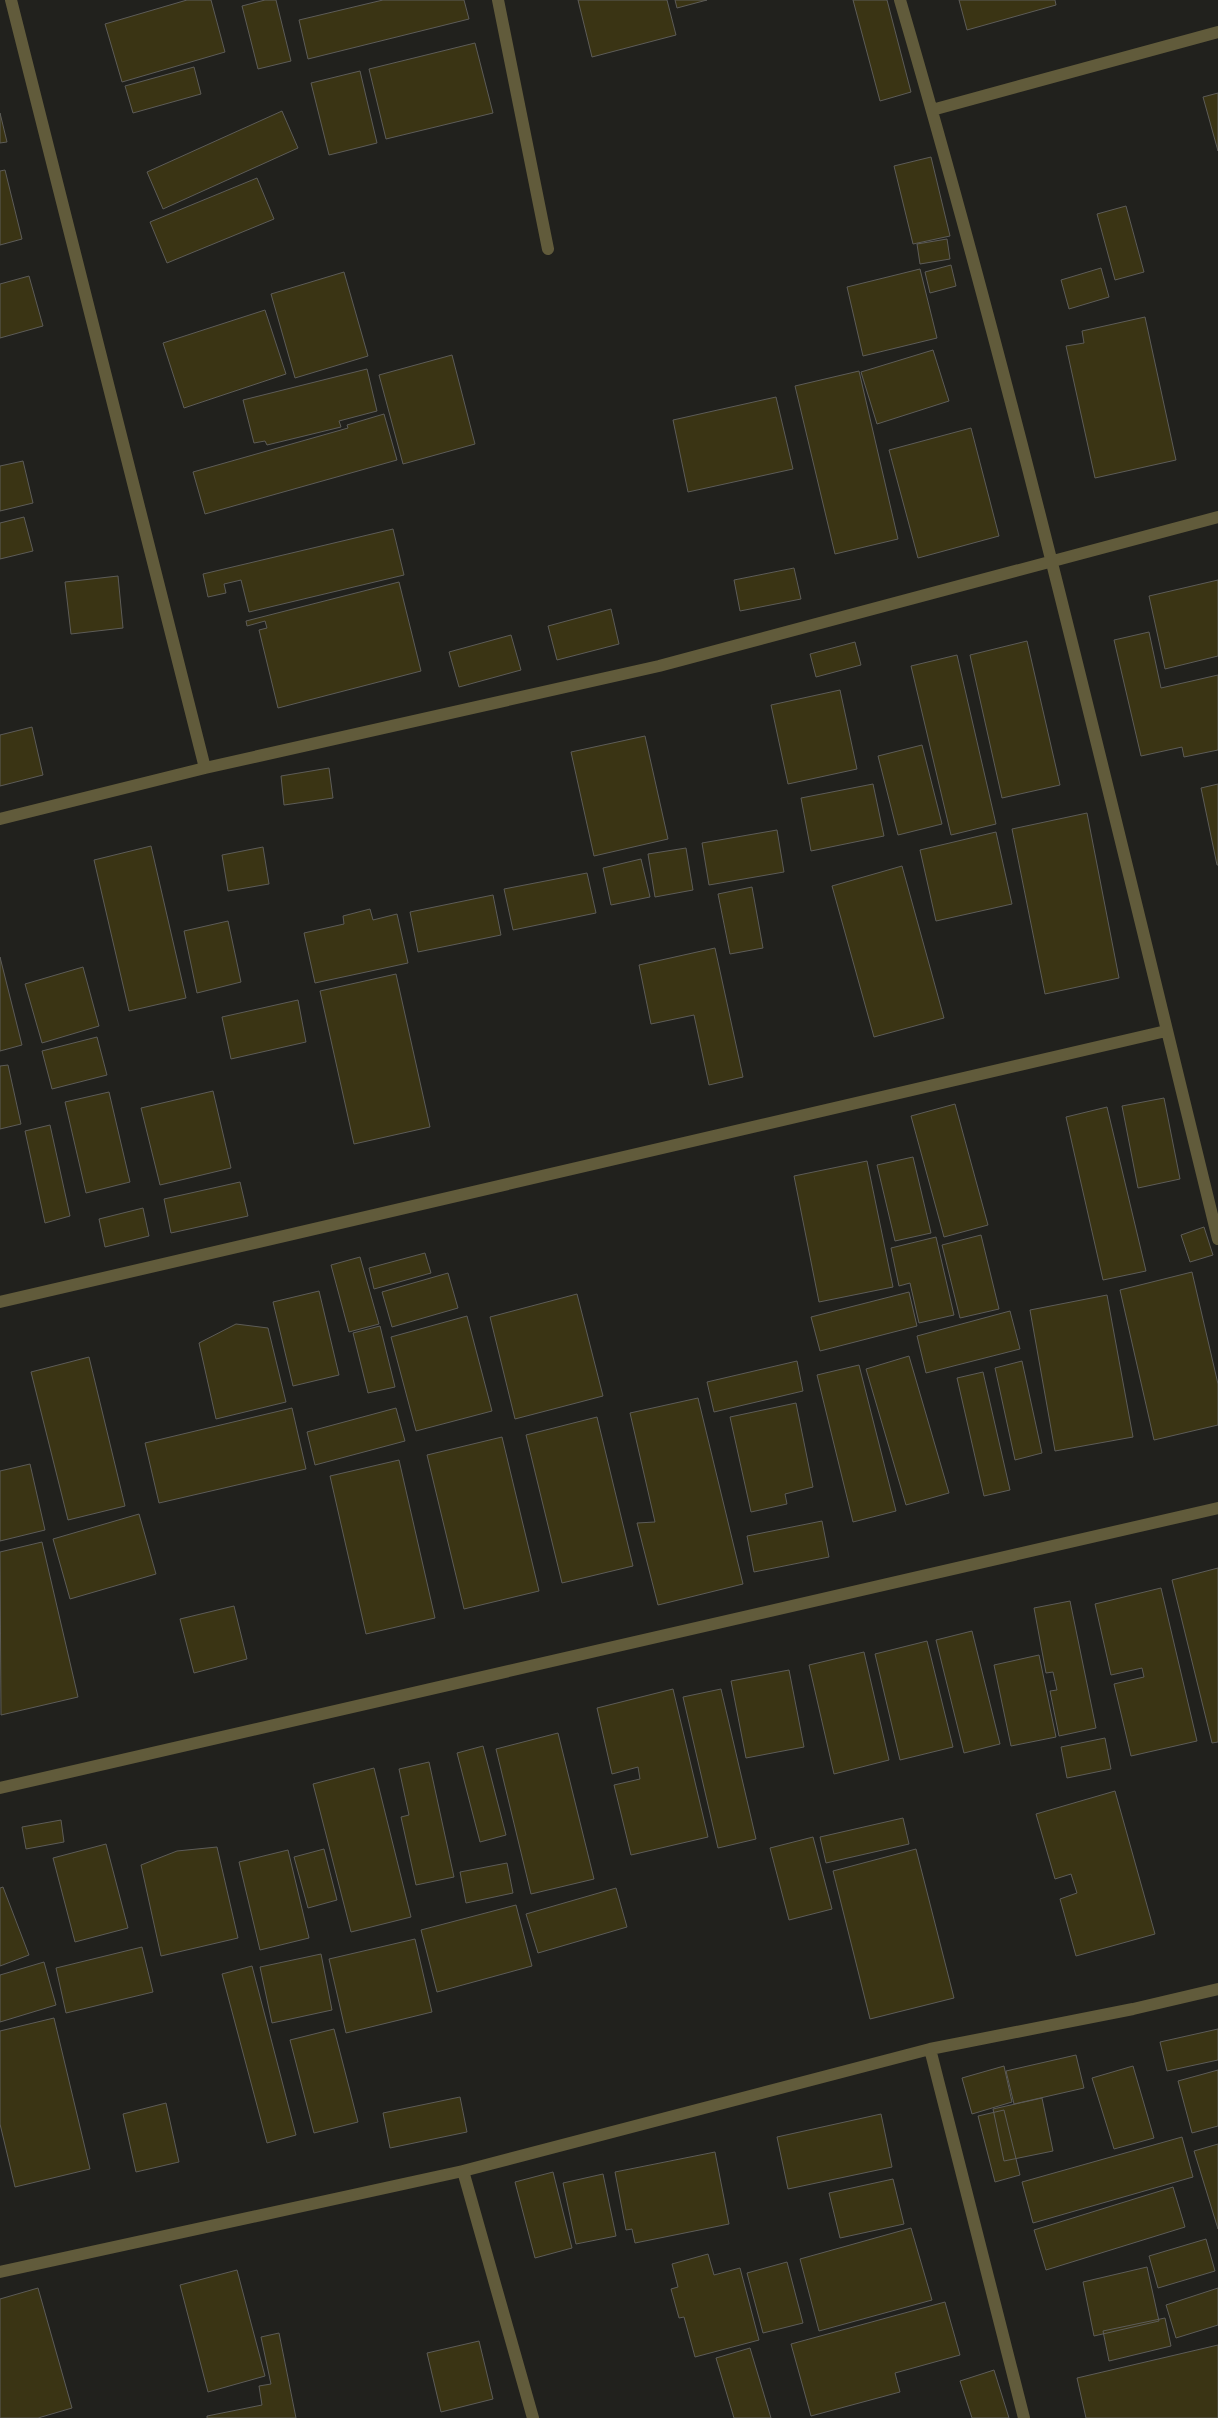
<svg xmlns="http://www.w3.org/2000/svg" width="1218" height="2418" font-family="Arial,sans-serif">
	<style>
		.building { fill: #3a3414; stroke: #5d5c58 }
		.lines { fill: none; stroke-linecap: round; stroke-linejoin: round }
		.minor { stroke: #615b3b; stroke-width: 12 }
	</style>
	<rect width="100%" height="100%" fill="#21211d"/>
	<path class="building" d="M187,0H211L225,52L122,82L105,24Z
		M265,0H276L291,61L258,69L242,6Z
		M383,0H464L469,19L308,59L299,20Z
		M578,0H667L676,35L592,57Z
		M675,0H707L677,8Z
		M853,0H887L911,92L880,101Z
		M959,0H1055L1056,5L967,30Z
		M475,43L493,113L386,139L369,69Z
		M194,67L201,94L133,113L125,86Z
		M360,71L377,143L329,155L311,83Z
		M1218,93V151L1203,97Z
		M282,111L298,148L163,209L147,172Z
		M0,113L7,142L0,143Z
		M931,157L950,236L913,244L894,166Z
		M5,170L22,239L0,245V171Z
		M257,178L274,219L167,263L150,222Z
		M1126,206L1144,272L1115,280L1097,214Z
		M947,239L950,259L920,264L917,244Z
		M951,265L956,286L930,293L925,272Z
		M1101,268L1109,297L1069,309L1061,280Z
		M920,269L937,338L863,356L847,287Z
		M344,272L368,356L295,378L271,294Z
		M29,276L43,326L0,338V284Z
		M265,310L286,374L184,408L163,343Z
		M1145,317L1176,460L1095,478L1066,346L1084,343L1082,331Z
		M933,350L949,401L877,424L861,372Z
		M452,355L475,444L403,464L379,375Z
		M367,369L377,411L339,421L341,427L267,445L265,441L254,443L243,400Z
		M859,371L898,539L835,554L795,386Z
		M776,397L793,469L688,492L673,420Z
		M384,414L397,460L205,514L193,472L348,428L347,425Z
		M971,428L999,536L918,558L889,450Z
		M23,461L33,503L0,511V466Z
		M24,517L33,551L0,559V523Z
		M393,529L404,575L249,612L241,580L224,584L226,593L208,597L203,574Z
		M794,568L801,599L740,611L734,580Z
		M118,576L123,628L71,634L65,582Z
		M1218,580V656L1165,669L1149,596Z
		M399,582L421,671L278,708L259,630L267,628L265,621L247,626L246,621Z
		M611,609L619,644L557,660L548,626Z
		M1149,632L1161,688L1218,675V750L1184,757L1182,747L1141,756L1114,640Z
		M511,635L521,670L459,687L449,652Z
		M1027,641L1060,785L1002,798L970,655Z
		M855,642L861,665L816,677L810,654Z
		M957,655L996,824L951,835L911,666Z
		M840,690L857,769L788,784L771,705Z
		M32,727L43,775L0,786V735Z
		M645,736L668,839L594,856L571,752Z
		M922,745L942,824L898,835L878,756Z
		M329,768L333,798L284,805L281,776Z
		M873,784L884,836L811,851L801,798Z
		M1218,784V865H1217L1201,788Z
		M1087,813L1119,978L1045,994L1012,829Z
		M777,830L784,872L709,885L702,843Z
		M996,832L1012,904L936,921L920,850Z
		M151,846L186,998L129,1011L94,860Z
		M263,847L269,884L228,891L222,855Z
		M686,848L693,890L655,897L648,854Z
		M641,859L650,897L611,905L603,868Z
		M902,866L944,1018L874,1037L832,886Z
		M587,873L596,913L513,930L504,889Z
		M752,887L763,948L730,954L718,894Z
		M493,895L501,935L418,952L410,912Z
		M370,909L373,920L397,914L408,963L315,983L304,933L344,924L343,916Z
		M228,921L241,982L197,993L184,931Z
		M715,948L743,1077L709,1085L694,1015L651,1024L639,965Z
		M0,957L22,1045L0,1051Z
		M83,967L99,1026L42,1043L25,984Z
		M396,974L430,1127L354,1144L320,991Z
		M298,1000L306,1042L231,1059L222,1017Z
		M97,1037L107,1075L52,1089L42,1051Z
		M8,1065L21,1124L0,1129V1066Z
		M213,1091L231,1168L160,1185L141,1108Z
		M109,1092L130,1182L86,1193L65,1102Z
		M1164,1098L1180,1179L1138,1188L1122,1106Z
		M955,1104L988,1225L944,1237L911,1116Z
		M1107,1107L1146,1271L1103,1280L1066,1117Z
		M50,1125L70,1216L45,1223L25,1131Z
		M913,1157L931,1233L895,1241L877,1165Z
		M867,1161L893,1287L819,1302L794,1176Z
		M240,1182L248,1216L171,1233L164,1199Z
		M143,1208L149,1236L105,1247L99,1219Z
		M1204,1227L1213,1255L1190,1262L1181,1235Z
		M981,1235L999,1309L960,1318L942,1245Z
		M936,1237L954,1315L919,1323L910,1283L899,1286L891,1248Z
		M425,1253L431,1273L374,1289L369,1268Z
		M360,1257L379,1324L349,1332L331,1265Z
		M1192,1272L1218,1384V1425L1154,1440L1120,1290Z
		M448,1273L458,1308L392,1327L382,1292Z
		M319,1291L339,1375L293,1386L273,1302Z
		M909,1292L917,1326L820,1351L811,1317Z
		M577,1294L603,1396L515,1419L490,1317Z
		M1107,1295L1133,1437L1055,1451L1030,1310Z
		M1010,1311L1020,1349L926,1373L917,1336Z
		M467,1316L492,1411L416,1431L391,1337Z
		M236,1324L268,1328L286,1402L216,1419L199,1343Z
		M380,1326L395,1387L368,1393L353,1333Z
		M909,1356L949,1493L906,1505L866,1369Z
		M89,1357L125,1506L68,1520L31,1372Z
		M797,1361L803,1391L714,1412L707,1382Z
		M1022,1361L1042,1453L1015,1460L995,1368Z
		M859,1365L896,1511L853,1522L817,1375Z
		M983,1372L1010,1490L984,1496L957,1378Z
		M698,1398L743,1584L658,1605L637,1523L655,1522L630,1413Z
		M796,1403L813,1487L785,1494L787,1504L751,1512L730,1417Z
		M292,1408L306,1469L159,1503L145,1443Z
		M396,1408L405,1441L315,1465L307,1432Z
		M597,1417L633,1566L562,1583L526,1435Z
		M502,1437L539,1591L464,1609L427,1455Z
		M399,1460L435,1618L366,1634L330,1476Z
		M30,1464L45,1530L0,1541V1471Z
		M139,1514L156,1574L70,1599L53,1539Z
		M822,1521L829,1557L754,1572L747,1536Z
		M42,1542L78,1697L1,1715L0,1552Z
		M1218,1568V1742L1212,1743L1172,1580Z
		M1161,1588L1197,1741L1131,1756L1114,1684L1144,1677L1142,1668L1111,1675L1095,1604Z
		M1070,1601L1096,1728L1059,1736L1050,1691L1057,1690L1053,1672L1046,1673L1034,1608Z
		M234,1606L247,1659L194,1673L180,1619Z
		M972,1631L1000,1744L964,1753L936,1640Z
		M927,1641L953,1747L900,1760L875,1654Z
		M864,1652L889,1760L834,1774L809,1665Z
		M1039,1655L1056,1737L1011,1746L994,1665Z
		M789,1670L804,1747L746,1758L731,1681Z
		M673,1689L708,1837L631,1855L614,1785L640,1779L638,1767L612,1774L597,1708Z
		M721,1689L756,1839L718,1848L683,1697Z
		M558,1733L594,1879L531,1894L496,1749Z
		M1105,1738L1111,1769L1067,1778L1061,1747Z
		M483,1746L506,1835L480,1842L457,1753Z
		M429,1762L454,1877L416,1885L401,1817L409,1815L399,1769Z
		M374,1768L411,1917L351,1932L313,1784Z
		M1115,1791L1155,1934L1076,1956L1060,1899L1077,1893L1071,1874L1055,1879L1036,1814Z
		M903,1818L909,1844L826,1863L820,1837Z
		M61,1820L64,1842L26,1849L22,1827Z
		M813,1837L832,1909L789,1920L770,1848Z
		M106,1844L128,1928L75,1942L53,1858Z
		M217,1847L238,1938L161,1956L141,1865L177,1851Z
		M324,1849L337,1900L308,1908L294,1857Z
		M916,1849L954,1998L870,2019L833,1871Z
		M288,1850L309,1938L260,1950L239,1862Z
		M507,1863L513,1893L466,1903L460,1872Z
		M3,1887L29,1955L0,1966V1888Z
		M616,1888L627,1927L538,1953L526,1914Z
		M516,1905L532,1966L437,1992L421,1930Z
		M415,1939L432,2012L346,2033L329,1959Z
		M142,1947L153,1992L66,2013L56,1968Z
		M321,1954L332,2010L272,2023L260,1967Z
		M44,1962L56,2005L0,2022V1975Z
		M252,1966L296,2135L267,2143L222,1974Z
		M54,2018L90,2169L15,2187L0,2124V2031Z
		M334,2029L358,2122L314,2133L290,2040Z
		M1218,2029V2060L1167,2071L1160,2042Z
		M1076,2055L1084,2088L1014,2104L1006,2071Z
		M1004,2066L1012,2102L972,2114L962,2078Z
		M1133,2066L1154,2138L1114,2149L1092,2078Z
		M1218,2070V2126L1192,2133L1178,2081Z
		M460,2097L467,2132L390,2148L383,2113Z
		M1042,2098L1053,2151L1004,2161L993,2109Z
		M166,2103L179,2162L136,2172L123,2114Z
		M1004,2110L1020,2175L995,2182L978,2116Z
		M881,2114L892,2167L788,2189L777,2137Z
		M1182,2137L1193,2177L1033,2223L1022,2182Z
		M1218,2144V2229L1194,2151Z
		M715,2152L729,2224L635,2243L632,2229L626,2230L615,2172Z
		M553,2172L572,2248L535,2258L515,2182Z
		M603,2174L616,2236L576,2244L563,2183Z
		M893,2179L904,2224L840,2238L829,2193Z
		M1173,2187L1185,2227L1046,2270L1034,2230Z
		M911,2228L932,2300L819,2331L800,2259Z
		M1206,2239L1215,2271L1158,2288L1149,2256Z
		M708,2254L714,2275L740,2268L759,2340L695,2357L684,2317L679,2318L671,2289L678,2287L672,2264Z
		M787,2262L803,2323L763,2333L747,2273Z
		M1147,2267L1159,2321L1094,2336L1083,2282Z
		M237,2270L265,2376L208,2392L180,2285Z
		M38,2288L72,2408L38,2418H0V2299Z
		M1218,2288V2325L1176,2338L1166,2305Z
		M945,2302L960,2355L895,2373L900,2392L811,2416L791,2344Z
		M1165,2318L1171,2346L1109,2361L1103,2331Z
		M279,2333L296,2418H207V2416L262,2405L259,2386L271,2384L261,2337Z
		M479,2341L493,2399L441,2412L427,2353Z
		M1218,2345V2418H1086L1077,2378Z
		M750,2348L771,2418H734L716,2358Z
		M994,2370L1009,2418H972L960,2381Z"/>
	<g class="lines">
		<path class="minor" d="M11,0L205,768
			M498,0L548,249
			M900,0C1020,409 1116,825 1218,1239
			M932,110L1218,32
			M0,819L205,768L659,666L1218,517
			M0,1302L1166,1031
			M0,1788L1218,1508
			M930,2049L1024,2418
			M463,2171L533,2418
			M0,2272L463,2171L930,2049L1133,2009L1218,1989"/>
	</g>
</svg>
